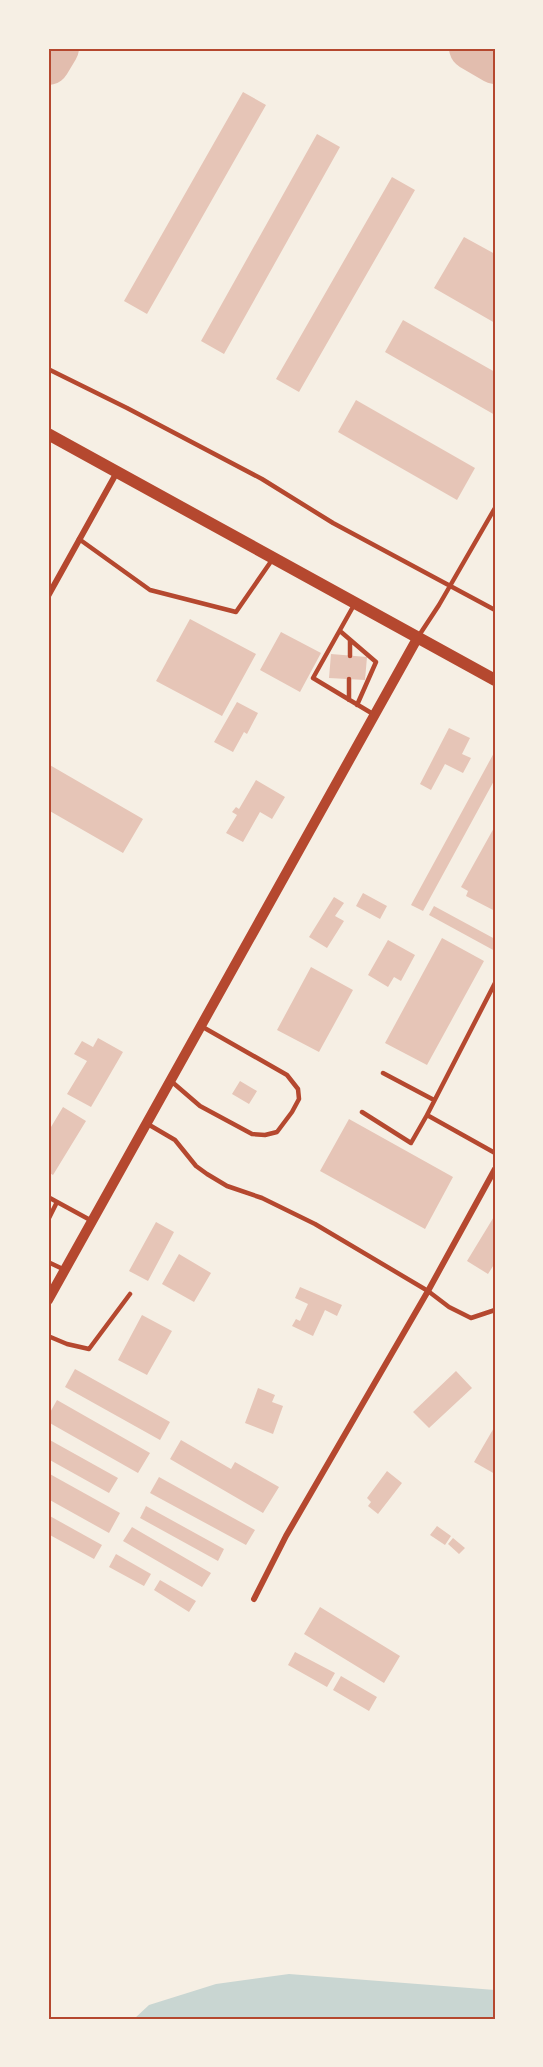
<svg xmlns="http://www.w3.org/2000/svg" width="543" height="2067" font-family="'IBM Plex Serif',serif">
	<style>
		.water { fill: #c9d6d2 }
		.lines { fill: none; stroke-linecap: round; stroke-linejoin: round }
		.taxiway { stroke: #e2bdae; stroke-width: 44 }
		.building { fill: #e6c5b7 }
		.service { stroke: #b5482f; stroke-width: 4.5 }
		.minor { stroke: #b5482f; stroke-width: 6 }
		.tertiary { stroke: #b5482f; stroke-width: 10 }
		.secondary { stroke: #b5482f; stroke-width: 12 }
		.neatline { fill: none; stroke: #b5482f; stroke-width: 2 }
	</style>
	<rect width="100%" height="100%" fill="#f6efe4"/>
	<path class="water" d="M289,1974L495,1990V2019H134L149,2005L216,1984Z"/>
	<g class="lines">
		<path class="taxiway" d="M471,48L495,62
			M48,63L57,48"/>
	</g>
	<path class="building" d="M243,92L266,105L147,314L124,301Z
		M317,134L340,147L224,354L201,341Z
		M392,177L415,190L299,392L276,379Z
		M464,237L495,254V323L434,288Z
		M403,320L495,372V415L385,352Z
		M356,400L475,468L457,500L338,432Z
		M190,619L256,654L222,716L156,681Z
		M281,632L321,653L300,692L260,670Z
		M331,654L367,657L365,680L329,678Z
		M237,702L258,713L247,734L244,732L233,752L214,742Z
		M449,728L470,738L462,754L471,758L463,773L445,764L431,790L420,784Z
		M495,751V779L423,911L411,905Z
		M48,764L143,819L123,853L48,810Z
		M256,780L285,797L272,819L260,812L243,842L226,833L237,815L232,812L236,807L239,809Z
		M495,826V911L466,896L468,891L461,887Z
		M363,893L387,906L380,919L356,906Z
		M334,897L344,903L335,916L344,921L327,948L309,937Z
		M434,906L495,939V951L429,915Z
		M442,938L484,961L427,1065L385,1043Z
		M388,940L415,955L401,981L394,977L388,987L368,975Z
		M311,967L353,990L319,1052L277,1030Z
		M98,1038L123,1052L91,1107L67,1094L87,1061L74,1054L82,1041L93,1047Z
		M240,1081L257,1091L249,1104L232,1094Z
		M63,1107L86,1121L53,1175L48,1172V1132Z
		M349,1119L453,1177L425,1229L320,1171Z
		M495,1215V1263L488,1274L467,1261Z
		M156,1222L174,1232L148,1281L129,1271Z
		M179,1254L211,1273L194,1302L162,1284Z
		M300,1287L342,1305L337,1316L325,1310L313,1336L292,1326L296,1319L300,1321L308,1304L295,1298Z
		M142,1315L172,1331L147,1375L118,1360Z
		M75,1369L170,1422L160,1440L65,1387Z
		M456,1371L472,1388L429,1428L413,1412Z
		M258,1388L275,1395L272,1402L283,1406L273,1434L245,1423Z
		M57,1400L150,1453L138,1473L48,1422V1416Z
		M495,1426V1474L474,1462Z
		M48,1439L118,1478L109,1493L48,1459Z
		M181,1440L231,1469L235,1462L279,1487L263,1513L170,1459Z
		M387,1471L402,1483L378,1514L368,1506L371,1502L367,1498Z
		M48,1473L120,1513L109,1533L48,1499Z
		M159,1477L255,1530L246,1545L150,1493Z
		M146,1506L224,1549L218,1561L140,1518Z
		M48,1515L102,1545L94,1559L48,1534Z
		M437,1526L451,1536L445,1545L430,1535Z
		M132,1527L211,1573L202,1587L123,1541Z
		M453,1538L465,1548L459,1554L448,1544Z
		M116,1554L151,1574L144,1586L109,1567Z
		M160,1580L196,1601L189,1612L154,1590Z
		M320,1607L400,1656L384,1683L304,1634Z
		M295,1652L335,1673L327,1687L288,1665Z
		M341,1676L377,1697L369,1711L333,1690Z"/>
	<g class="lines">
		<path class="service" d="M48,369L127,408L262,479L333,523L495,610
			M79,539L150,590L236,612L272,560
			M354,605L313,678L373,714
			M340,631L376,662L357,705
			M418,637L439,605L495,508
			M350,656V640
			M349,700V679
			M383,1073L434,1100
			M171,1081L200,1106L252,1134L265,1135L277,1132L292,1112L299,1099L298,1089L287,1075L201,1026
			M362,1112L411,1143L427,1115L495,1153
			M427,1115L495,983
			M146,1123L175,1140L196,1166L207,1174L227,1186L262,1198L315,1224L428,1291L449,1307L471,1318L495,1310
			M48,1197L92,1221
			M48,1220L57,1202
			M48,1262L65,1270
			M48,1336L67,1344L89,1349L130,1294"/>
		<path class="minor" d="M48,596L117,472
			M254,1599L286,1536L428,1291L495,1169"/>
		<path class="tertiary" d="M48,1300L418,637"/>
		<path class="secondary" d="M48,434L495,680"/>
	</g>
	<rect width="543" height="2067" fill="none" stroke="#f6efe4" stroke-width="99"/>
	<rect x="50" y="50" width="444" height="1968" class="neatline"/>
</svg>
